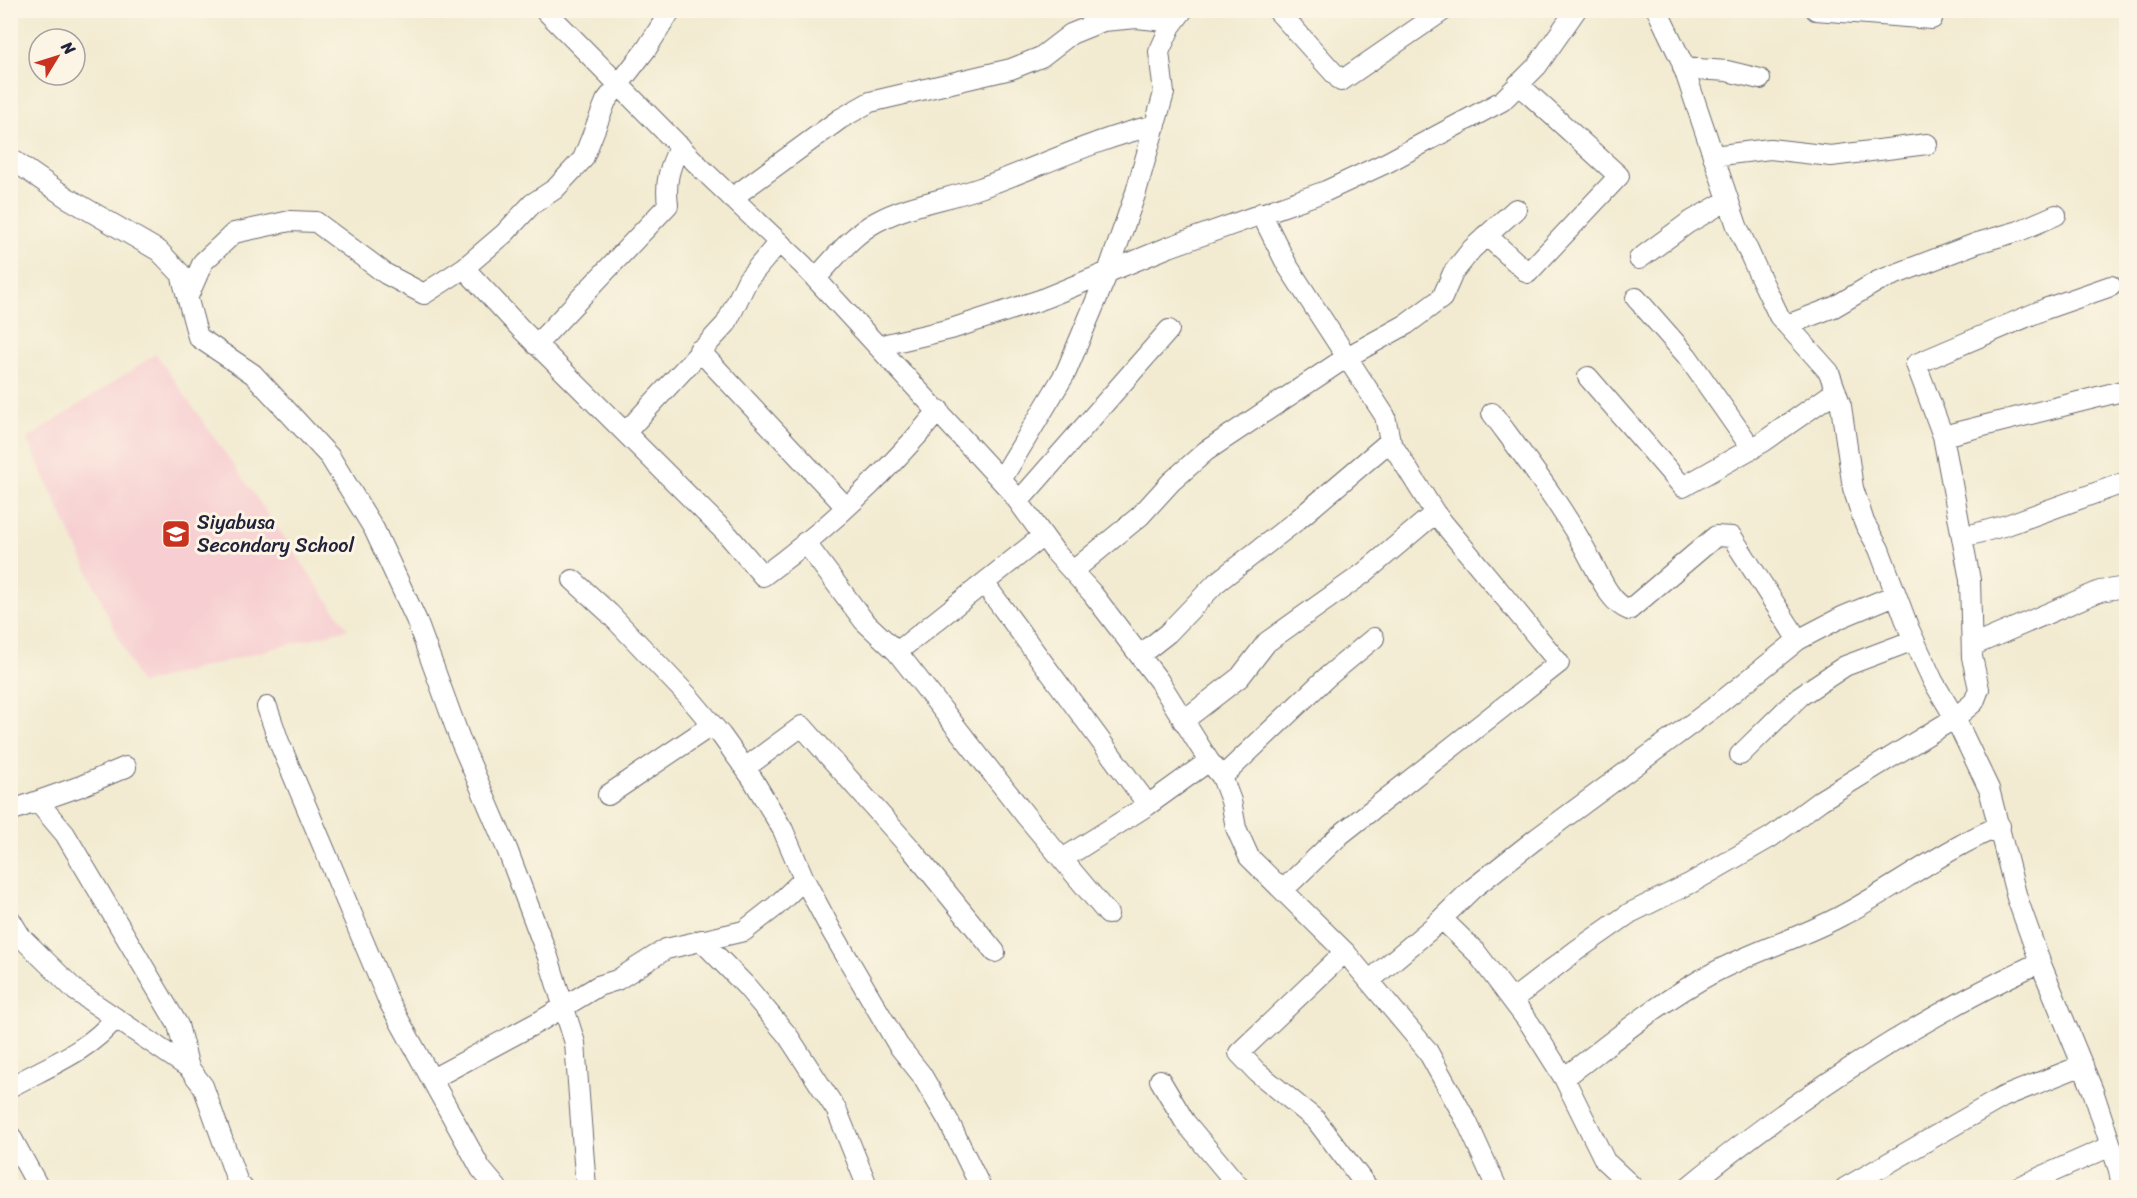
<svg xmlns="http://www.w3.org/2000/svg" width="2137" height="1198" font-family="Sriracha,sans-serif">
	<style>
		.built { fill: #f7cfd2 }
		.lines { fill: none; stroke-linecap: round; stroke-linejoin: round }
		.minor-casing { stroke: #6b6870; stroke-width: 22 }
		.minor { stroke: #fff; stroke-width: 20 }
		.labels { text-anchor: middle; stroke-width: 6; stroke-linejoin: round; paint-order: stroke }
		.poi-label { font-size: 20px; fill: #22223b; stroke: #fcf5e5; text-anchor: start }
	</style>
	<rect width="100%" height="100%" fill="#fcf5e5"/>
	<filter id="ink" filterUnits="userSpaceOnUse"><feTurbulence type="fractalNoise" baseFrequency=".0167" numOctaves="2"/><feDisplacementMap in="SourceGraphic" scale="12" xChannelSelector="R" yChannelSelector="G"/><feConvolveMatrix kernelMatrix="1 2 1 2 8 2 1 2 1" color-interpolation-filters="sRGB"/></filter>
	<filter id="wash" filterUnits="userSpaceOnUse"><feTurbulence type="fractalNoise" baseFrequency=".008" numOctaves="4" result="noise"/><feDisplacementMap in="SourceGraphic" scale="24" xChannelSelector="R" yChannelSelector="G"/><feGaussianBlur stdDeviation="1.35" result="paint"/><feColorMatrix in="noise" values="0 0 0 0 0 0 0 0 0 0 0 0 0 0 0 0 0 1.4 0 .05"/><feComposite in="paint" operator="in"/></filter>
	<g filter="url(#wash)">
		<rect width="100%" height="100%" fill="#f2ebd1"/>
		<path class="built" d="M156,354L348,629L140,684L27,439Z"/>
	</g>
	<g filter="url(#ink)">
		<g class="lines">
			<g class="minor-casing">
				<path id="minor" d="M545,10L705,172L803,265L1010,490L1055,552L1092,593L1159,681L1209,761L1222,777L1231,801L1236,828L1249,857L1345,952L1427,1050L1467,1122L1497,1188
					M1277,10L1341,81L1444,10
					M1657,10L1681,60L1737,226L1757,270L1779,316L1829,372L1841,406L1853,488L1864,522L1879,549L1909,629L1933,681L1955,718L1989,789L2017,898L2040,962L2093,1091L2119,1170L2122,1188
					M1816,10L1932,19
					M1683,68L1727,71L1760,79
					M1713,156L1770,149L1831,156L1927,144
					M10,158L66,197L159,251L181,274L198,337L253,374L330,457L374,529L416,619L461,742L507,849L548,957L575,1043L586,1188
					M732,198L840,119L870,102L1011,69L1041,57L1071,34L1103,21L1137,18L1174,22
					M1261,213L1287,265L1385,416L1390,441L1435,513L1559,663L1340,835L1283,890
					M1486,235L1528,273L1619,176L1518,84
					M1639,259L1688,223L1728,200
					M464,268L521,329L728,535L763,576C827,529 889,471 939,410
					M816,278C834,259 852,235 876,222C908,204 946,200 980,188C1039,167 1095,139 1156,125
					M189,294L203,262L234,233L290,221L316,222L386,274L424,294L464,268L505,233L532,204L555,189L583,159L606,101L647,48L671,10
					M1636,298L1687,356L1752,449
					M1787,325L1834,307L1878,281L1977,243L2019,231L2056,215
					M536,345L668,205C665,182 669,167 680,146
					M878,346L951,329L1040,300L1169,247L1326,191L1388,162L1502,101L1537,66L1576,10
					M699,350L845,506
					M1588,377L1683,487L1763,442L1836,391
					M1492,413C1528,462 1565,509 1593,564C1602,581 1611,603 1629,610L1716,536L1732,537L1798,640
					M626,432L726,324L748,279L779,242
					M1943,436L2126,390
					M1001,480L1066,372L1108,272L1136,192L1164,93L1159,52L1171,26L1183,10
					M1019,501L1169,330
					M1963,537L2007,525L2126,482
					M805,542L864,621L897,652L1026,816L1108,914
					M1073,571L1140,516L1171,482L1206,451L1347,357L1407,324L1442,298L1453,273L1472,249L1516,209
					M573,580L609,613L688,696L721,735L752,778L783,830L804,879L831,930L898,1045L921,1074L949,1122L981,1188
					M984,583L1148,805
					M1972,646L2100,591L2126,587
					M897,652L1043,536
					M1140,655L1168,633L1216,583L1296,521L1390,441
					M267,707L279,742L389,1002L481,1169L497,1188
					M1183,721L1240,677L1267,642L1364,573L1435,513
					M1740,755L1800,696L1845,666L1914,640
					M745,768L802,726L912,850L995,952
					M1222,777L1327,677L1374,638
					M608,795L712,725
					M38,802L65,834L178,1025L189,1068
					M10,811L81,786L126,767
					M1064,858L1148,805L1209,761
					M10,919L21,937L76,991L189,1068L203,1086L238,1183L243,1188
					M1442,919L1476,952L1530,1024L1564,1078L1605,1161L1634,1188
					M701,940L747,987L788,1036L837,1111L868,1188
					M1345,952L1239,1053L1257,1072L1316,1120L1368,1188
					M1369,981L1433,927L1472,889L1537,838L1717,705L1798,640L1842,617L1895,595
					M1512,1000L1577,950L1630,913L1691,883L1771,837L1821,800L1955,718L1974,702L1979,689L1972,657L1970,580L1943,436L1916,364L2045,309L2111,286
					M1564,1078C1612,1042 1660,1001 1713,973C1754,951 1800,938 1841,916C1896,887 1943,850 2000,826
					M432,1079L542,1020L598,986L617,980L666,949L744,931L776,906L804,879
					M1160,1080L1185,1122L1240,1188
					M10,1087C46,1067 90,1051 115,1018
					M10,1135L39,1188
					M1687,1188C1794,1099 1914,1022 2040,962
					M1845,1188L2003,1097L2083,1065
					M2016,1188L2111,1146"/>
			</g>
			<use href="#minor" class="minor"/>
		</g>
	</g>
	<defs>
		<g id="school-square" transform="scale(1.5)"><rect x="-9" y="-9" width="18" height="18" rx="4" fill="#c8321e" stroke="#fcf5e5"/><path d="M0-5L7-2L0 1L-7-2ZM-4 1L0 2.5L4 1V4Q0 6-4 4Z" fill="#fff"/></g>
	</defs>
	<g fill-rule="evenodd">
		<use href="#school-square" x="176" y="534"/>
	</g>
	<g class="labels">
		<g class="poi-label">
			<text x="197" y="529">Siyabusa<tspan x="197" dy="23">Secondary School</tspan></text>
		</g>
	</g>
	<rect width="2137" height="1198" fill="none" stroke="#fcf5e5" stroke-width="36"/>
	<g transform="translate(57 57) rotate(52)"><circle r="28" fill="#fcf5e5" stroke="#a5a1a1" stroke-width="1.5"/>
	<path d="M0-4.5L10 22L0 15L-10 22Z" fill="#c8321e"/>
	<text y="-9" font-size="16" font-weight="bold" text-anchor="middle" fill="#22223b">N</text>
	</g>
</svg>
